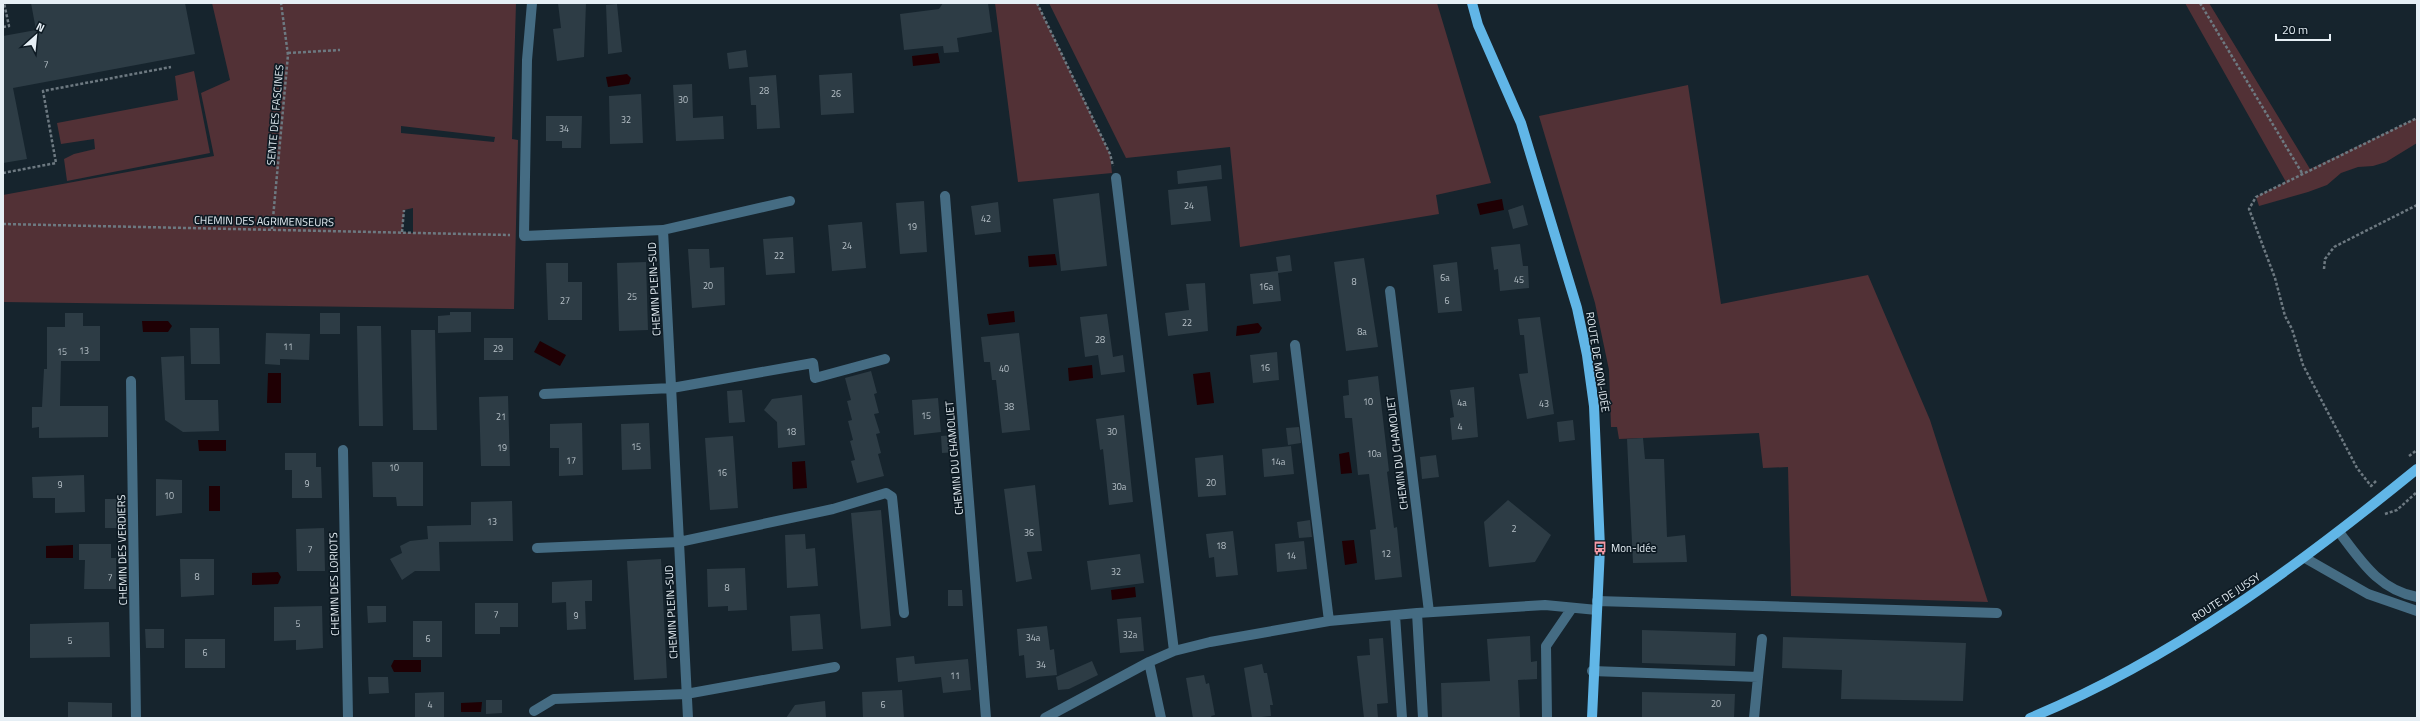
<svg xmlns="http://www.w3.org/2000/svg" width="2420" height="721" font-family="'Titillium Web',sans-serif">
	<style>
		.green { fill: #523136; fill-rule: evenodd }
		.water { fill: #1f0004 }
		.building { fill: #2d3c45 }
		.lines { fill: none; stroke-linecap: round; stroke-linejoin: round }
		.path { stroke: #6d7981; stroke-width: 2.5; stroke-dasharray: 3 2; stroke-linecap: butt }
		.minor { stroke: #456c83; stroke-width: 10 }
		.major { stroke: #61b6e7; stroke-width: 10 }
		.labels { text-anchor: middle; stroke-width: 3.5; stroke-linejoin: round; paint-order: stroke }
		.number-label { font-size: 9px; fill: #b8c2c9 }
		.street-label { font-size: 11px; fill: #e6eff5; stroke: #0d1a23 }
		.poi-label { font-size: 11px; fill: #e6eff5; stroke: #0d1a23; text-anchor: start }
	</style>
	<rect width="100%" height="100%" fill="#16242d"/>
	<path class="green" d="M212,3H516L512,139L518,140L514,309L3,302V195L214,156L201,93L230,80ZM401,126L495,137L494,142L401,133ZM413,208V233L402,232L404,210Z
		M995,3H1037L1110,154L1112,173L1018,182Z
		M1049,3H1437L1491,183L1436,195L1439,214L1240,247L1230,147L1126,158Z
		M2185,3H2209L2310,169L2417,118V143L2386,162L2373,166L2358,167L2341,173L2327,185L2308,192L2259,206L2256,197L2286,182Z
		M194,71L210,153L67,181L64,159L74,154L95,149L94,139L61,144L57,123L178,100L175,76Z
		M1688,85L1721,304L1868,275L1930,420L1988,602L1791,596L1788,467L1763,468L1759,433L1619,439L1617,427H1611L1609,370L1595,303L1539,116Z"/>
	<path class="water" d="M938,53L940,63L913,66L912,56Z
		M627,74L631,78L629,84L608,87L606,77Z
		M1502,199L1504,210L1480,215L1477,204Z
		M1055,254L1057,265L1029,267L1028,256Z
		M1014,311L1015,322L989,325L987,314Z
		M142,321H168L172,326L168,332H143Z
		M1258,323L1262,328L1259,333L1236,336L1237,326Z
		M540,341L566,355L560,366L534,352Z
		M1092,365L1093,378L1069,381L1068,368Z
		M1210,372L1214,403L1197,405L1193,374Z
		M268,373H281V403H267Z
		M198,440H226V451H199Z
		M1349,452L1352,473L1341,474L1339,454Z
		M805,461L807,488L793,489L792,462Z
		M209,486H220V511H209Z
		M1354,540L1357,563L1345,565L1342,541Z
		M73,545V558H46V546Z
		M278,572L281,577L278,584L252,585V573Z
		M1135,587L1136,597L1112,600L1111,590Z
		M394,660H421V672H394L391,666Z
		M482,702L481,712H461V703Z"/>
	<path class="building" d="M31,3H185L195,54L13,88L27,159L3,163V36L36,30Z
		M558,3H586L584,57L557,61L553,29L561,28Z
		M943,3H988L992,32L957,38L959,52L944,53L943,46L904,50L900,14L939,9Z
		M617,4L622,52L608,54L606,5Z
		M746,50L748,67L729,69L727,53Z
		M852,73L854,113L821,115L819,75Z
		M776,75L780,128L757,129L756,105H751L749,77Z
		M692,84L693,118L723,116L724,139L676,141L673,85Z
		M641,94L643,143L610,144L609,96Z
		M546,116H582L581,148H562V141H546Z
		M1221,165L1222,179L1178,184L1177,171Z
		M1207,186L1211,221L1171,225L1168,190Z
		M1099,193L1107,266L1061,271L1053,199Z
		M924,201L927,252L900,254L896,203Z
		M998,202L1001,232L975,235L971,206Z
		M1523,205L1528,225L1513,229L1508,210Z
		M862,222L866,268L832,271L828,225Z
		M793,237L795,273L766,275L763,239Z
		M1520,244L1523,266H1528L1529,288L1500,291L1498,269L1494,270L1491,247Z
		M688,249H709L710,268L724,267L725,305L692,308Z
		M1290,255L1292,271L1278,273L1281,301L1253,304L1250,274L1278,271L1276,257Z
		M1364,258L1378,347L1346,351L1334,262Z
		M646,262L648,330L619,331L617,263Z
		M1457,262L1462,311L1438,313L1433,265Z
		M546,263H568V282H582V320H548Z
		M1205,283L1208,331L1168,336L1165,313L1189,310L1186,284Z
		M450,312H471V332L438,333V316L450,315Z
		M65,313H83V326H100V361H61L60,406H108V437L39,438V427L32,428V407H42L44,369H47V327H65Z
		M320,313H340V334H320Z
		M1107,314L1113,357L1123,355L1125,372L1101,375L1098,355L1085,357L1080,317Z
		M1540,317L1554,414L1527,419L1519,374L1528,373L1524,335H1520L1518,319Z
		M357,326H381L383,426H359Z
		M190,328H219L220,364H191Z
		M411,330H435L437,430H413Z
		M266,333L310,334L309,360L280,359V365L265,364Z
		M1019,333L1030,430L1002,433L996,380H992L990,362H984L981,337Z
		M484,338H513V360H484Z
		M1277,352L1279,380L1253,383L1250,355Z
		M184,356L185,400H218L219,431L183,432L165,420L161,357Z
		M871,371L877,393L874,394L879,413L874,414L880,433L876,434L881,453L878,454L884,476L857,483L851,461L855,460L850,441L853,440L848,421L852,420L847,401L851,400L845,378Z
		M1378,376L1389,471L1387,472L1394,528L1397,527L1402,577L1375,580L1370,530L1376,529L1369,474L1358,475L1352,418H1345L1343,396L1349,395L1348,380Z
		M1474,387L1478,437L1452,440L1450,418L1454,417L1450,390Z
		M742,390L745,422L729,423L727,391Z
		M802,395L805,445L778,448L777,422L764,410L772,399Z
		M508,396L510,466H481L479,397Z
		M938,398L941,432L914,435L912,400Z
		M1124,415L1133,502L1109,505L1103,449L1100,450L1096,419Z
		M1573,420L1575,440L1559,442L1557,422Z
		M582,423L583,475L559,476V448H550V424Z
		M649,423L651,469L622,470L621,424Z
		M1299,427L1301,443L1288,445L1286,428Z
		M956,435L957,452L942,453L941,436Z
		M733,436L738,508L710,510L705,438Z
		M1643,438L1645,459H1664L1667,537L1685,535L1687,562L1633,563L1627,439Z
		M1291,446L1294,474L1264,477L1262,449Z
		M285,453H316V467H321L322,498H292V470H285Z
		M1223,455L1226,495L1198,497L1195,458Z
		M1436,455L1439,477L1422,479L1420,457Z
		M372,462H423V506H397L396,497H373Z
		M84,475L85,512L55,513V498H33L32,477Z
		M156,479L182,480V513L156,516Z
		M1035,485L1042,551L1027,552L1032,579L1016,582L1004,489Z
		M105,499H120V528H105Z
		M1508,500L1551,535L1535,562L1489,567L1484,522Z
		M512,501L513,541L439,542L440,571H415L402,580L390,559L402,553L400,546L410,541L428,539L427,526L471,525V502Z
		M881,510L891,626L861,629L851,513Z
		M1310,520L1312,537L1299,538L1297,522Z
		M324,528L325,571H297L296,529Z
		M1233,531L1238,575L1216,577L1214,557L1209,558L1206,534Z
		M805,534L806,549L815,548L818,586L787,588L785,535Z
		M1304,541L1307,569L1277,572L1275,544Z
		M79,544H111V558H116V589H84L85,560H79Z
		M1140,554L1144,583L1091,590L1087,561Z
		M180,559H214V595L181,597Z
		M661,559L667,678L634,680L627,561Z
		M745,568L747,610L728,611V606L708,607L707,569Z
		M592,580V601H585L586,629L567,630L566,602L552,603V582Z
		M948,590H962L963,606H948Z
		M475,603H518V627H500V634H475Z
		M322,606L323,648L296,650V640L274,641V607Z
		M367,606H386V622L368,623Z
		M820,614L823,649L792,651L790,616Z
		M1141,617L1144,651L1120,653L1117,619Z
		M413,621H442V657H413Z
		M109,622L110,657L30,658V624Z
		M1047,626L1050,650L1054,649L1057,675L1026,678L1024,655L1019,656L1017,629Z
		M145,629H164V648H146Z
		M1642,630L1736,633L1735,666L1642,663Z
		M1530,636L1531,662L1537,661V679L1518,680L1520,718H1442L1441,683L1490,681L1487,639Z
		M1783,637L1966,643L1963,701L1841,699L1842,670L1782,668Z
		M1383,638L1388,703L1377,704L1378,718H1364L1357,656L1370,655L1369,639Z
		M185,639H225V668H185Z
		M914,656L915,664L968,659L971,690L943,693L941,677L898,682L896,658Z
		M1092,661L1098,675L1069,689L1058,690L1056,677Z
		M1262,664L1264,673H1267L1273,705H1270L1271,716L1252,718L1244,668Z
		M1204,675L1206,684L1209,683L1215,715L1211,716L1212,718H1193L1186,678Z
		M368,677H388L389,693L369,694Z
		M902,690L904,718H863L862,692Z
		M444,692V718H415V693Z
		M1642,692L1735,694L1734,718H1642Z
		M486,700H502V713L486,714Z
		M825,701L826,718H786L795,705Z
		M68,702L112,703V718H68Z"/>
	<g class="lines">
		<path class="path" d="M1037,3L1110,154L1113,166
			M2200,3L2302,173
			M3,27L9,26L4,3
			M288,53L340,50
			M3,173L56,163L43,91L171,67
			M3,224L510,235
			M272,229L288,55L281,3
			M402,232L404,210
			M2324,269L2325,259L2334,247L2417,205
			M2409,456L2417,450
			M2376,481L2371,486L2357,468L2303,365L2292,329L2285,316L2275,278L2249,209L2256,197L2417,118
			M2385,514L2397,510L2417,492"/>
		<path class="minor" d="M532,3L527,60L524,236L663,230L688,718
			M1116,178L1174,651
			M945,196L986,718
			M663,230L790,201
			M1390,291L1429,612
			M1295,345L1329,621
			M131,381L136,718
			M544,394L672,388L813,363L815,378L885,359
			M343,450L348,718
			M2339,532C2361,561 2379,590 2417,597
			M537,548L679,542L833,509L886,493L892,497L904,613
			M2305,558L2368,594L2417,611
			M1597,601L1997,613
			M1417,613L1423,718
			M1395,615L1402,718
			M1149,662L1161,718
			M1592,671L1758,677L1754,718
			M1758,677L1762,639
			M534,711L554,699L686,694L835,667
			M1045,718L1149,662L1174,651L1210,642L1329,621L1417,613L1545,605L1597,610
			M1547,718L1546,646L1572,608"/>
		<path class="major" d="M1472,3L1478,25L1521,123L1577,308L1587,355L1594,406L1600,548L1592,718
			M2030,718C2173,659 2298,566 2417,469"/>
	</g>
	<defs>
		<g id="bus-bare" transform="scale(1.08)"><path d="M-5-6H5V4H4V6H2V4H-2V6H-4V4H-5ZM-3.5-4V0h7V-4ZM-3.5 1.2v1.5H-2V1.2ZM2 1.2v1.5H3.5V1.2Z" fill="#f49aa6" stroke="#0d1a23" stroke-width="2.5" paint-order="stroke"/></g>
	</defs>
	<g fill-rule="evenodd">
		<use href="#bus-bare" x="1600" y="548"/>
	</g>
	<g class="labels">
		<g class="number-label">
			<text x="46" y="68">7</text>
			<text x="764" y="94">28</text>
			<text x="836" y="97">26</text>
			<text x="683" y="103">30</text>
			<text x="626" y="123">32</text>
			<text x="564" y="132">34</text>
			<text x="1189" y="209">24</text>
			<text x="986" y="222">42</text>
			<text x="912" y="230">19</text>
			<text x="847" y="249">24</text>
			<text x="779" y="259">22</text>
			<text x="1445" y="281">6a</text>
			<text x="1519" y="283">45</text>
			<text x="1354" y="285">8</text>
			<text x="708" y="289">20</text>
			<text x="1266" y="290">16a</text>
			<text x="632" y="300">25</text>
			<text x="565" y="304">27</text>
			<text x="1447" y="304">6</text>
			<text x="1187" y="326">22</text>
			<text x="1362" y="335">8a</text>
			<text x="1100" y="343">28</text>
			<text x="288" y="350">11</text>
			<text x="498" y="352">29</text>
			<text x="84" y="354">13</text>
			<text x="62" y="355">15</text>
			<text x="1265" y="371">16</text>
			<text x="1004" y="372">40</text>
			<text x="1368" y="405">10</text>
			<text x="1462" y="406">4a</text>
			<text x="1544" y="407">43</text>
			<text x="1009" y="410">38</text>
			<text x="926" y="419">15</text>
			<text x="501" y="420">21</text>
			<text x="1460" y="430">4</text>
			<text x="791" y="435">18</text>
			<text x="1112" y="435">30</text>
			<text x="636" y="450">15</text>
			<text x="502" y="451">19</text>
			<text x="1374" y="457">10a</text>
			<text x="571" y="464">17</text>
			<text x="1278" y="465">14a</text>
			<text x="394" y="471">10</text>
			<text x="722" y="476">16</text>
			<text x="1211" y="486">20</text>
			<text x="307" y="487">9</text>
			<text x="60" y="488">9</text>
			<text x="1119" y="490">30a</text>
			<text x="169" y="499">10</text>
			<text x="492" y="525">13</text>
			<text x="1514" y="532">2</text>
			<text x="1029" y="536">36</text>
			<text x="1221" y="549">18</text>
			<text x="310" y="553">7</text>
			<text x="1386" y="557">12</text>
			<text x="1291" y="559">14</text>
			<text x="1116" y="575">32</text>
			<text x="197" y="580">8</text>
			<text x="110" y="581">7</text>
			<text x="727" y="591">8</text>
			<text x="496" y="618">7</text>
			<text x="576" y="619">9</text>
			<text x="298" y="627">5</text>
			<text x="1130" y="638">32a</text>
			<text x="1033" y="641">34a</text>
			<text x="428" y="642">6</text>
			<text x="70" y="644">5</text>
			<text x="205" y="656">6</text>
			<text x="1041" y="668">34</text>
			<text x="955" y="679">11</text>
			<text x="1716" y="707">20</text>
			<text x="430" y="708">4</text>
			<text x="883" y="708">6</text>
		</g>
		<g class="street-label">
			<text transform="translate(275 115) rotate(-85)" y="4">SENTE DES FASCINES</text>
			<text transform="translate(264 221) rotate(1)" y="4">CHEMIN DES AGRIMENSEURS</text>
			<text transform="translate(654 289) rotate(-93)" y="4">CHEMIN PLEIN-SUD</text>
			<text transform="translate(1598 362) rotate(81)" y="4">ROUTE DE MON-IDÉE</text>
			<text transform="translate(1397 453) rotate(-97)" y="4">CHEMIN DU CHAMOLIET</text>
			<text transform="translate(954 458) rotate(-95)" y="4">CHEMIN DU CHAMOLIET</text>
			<text transform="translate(122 550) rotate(-91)" y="4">CHEMIN DES VERDIERS</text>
			<text transform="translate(334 584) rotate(-91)" y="4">CHEMIN DES LORIOTS</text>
			<text transform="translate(2226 597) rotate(-33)" y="4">ROUTE DE JUSSY</text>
			<text transform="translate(671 612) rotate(-93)" y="4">CHEMIN PLEIN-SUD</text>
		</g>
		<g class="poi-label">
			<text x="1611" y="552">Mon-Idée</text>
		</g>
	</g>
	<rect width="2420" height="721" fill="none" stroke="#e6eff5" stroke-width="8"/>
	<g transform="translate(36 36) rotate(27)" stroke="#0d1a23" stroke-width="3" paint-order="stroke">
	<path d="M0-3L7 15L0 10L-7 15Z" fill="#e6eff5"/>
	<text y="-6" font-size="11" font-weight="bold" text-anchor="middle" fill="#e6eff5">N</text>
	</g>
	<path d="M2276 34v6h54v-6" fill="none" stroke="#e6eff5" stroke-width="2"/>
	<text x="2282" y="34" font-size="12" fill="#e6eff5" stroke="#0d1a23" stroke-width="3" paint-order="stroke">20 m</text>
</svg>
